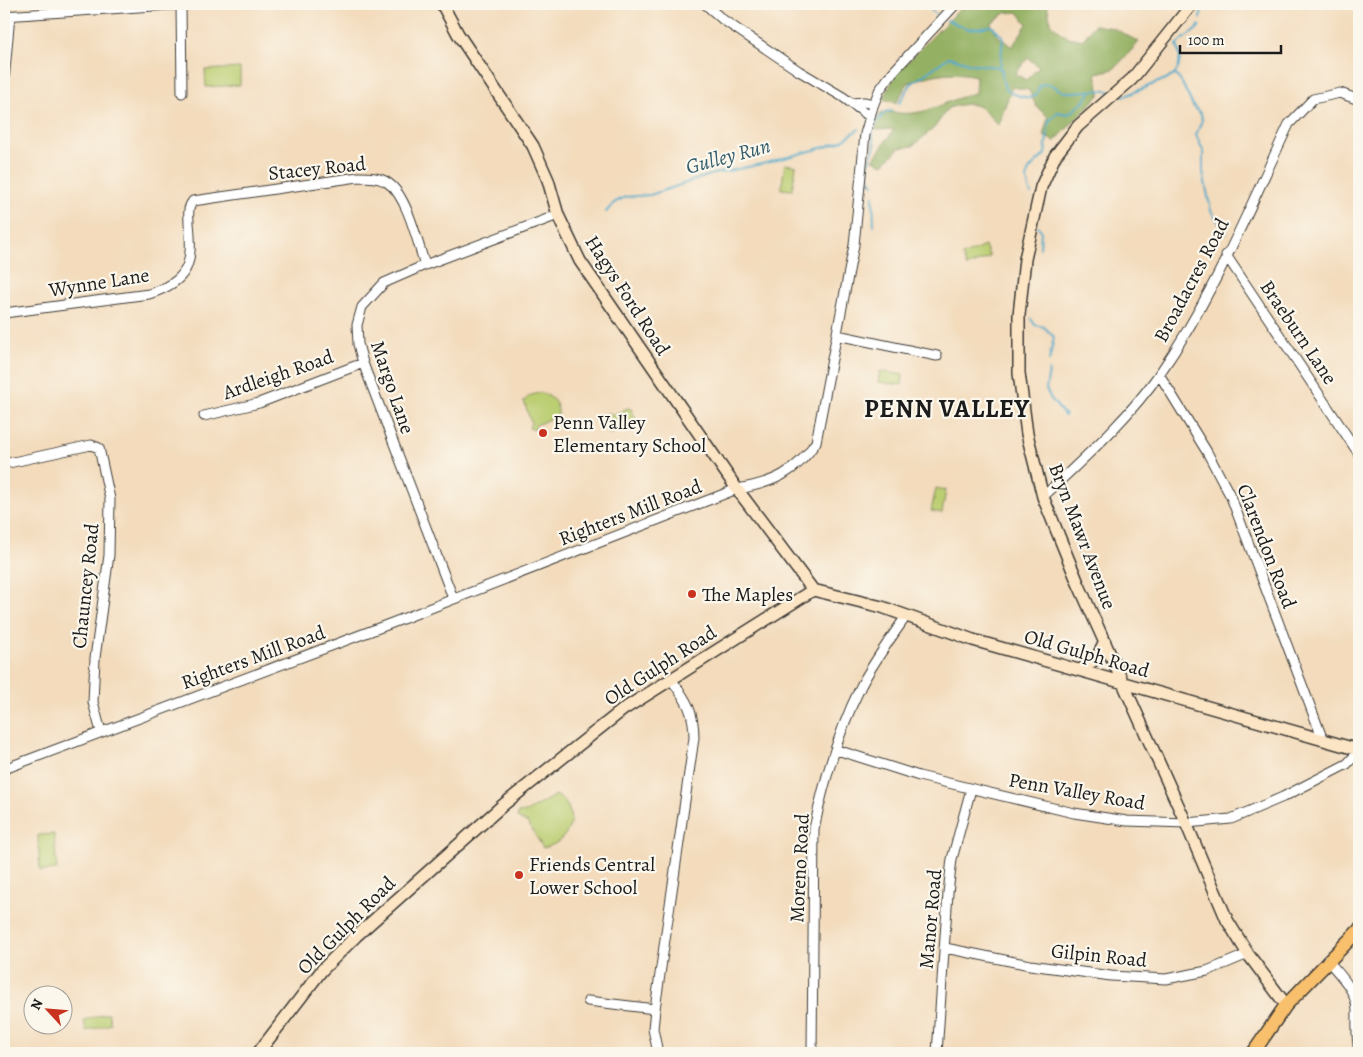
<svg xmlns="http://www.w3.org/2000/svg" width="1363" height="1057" font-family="Alegreya,serif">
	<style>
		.green { fill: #bbce72; stroke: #6c7547 }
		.forest { fill: #94b164; stroke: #586640; fill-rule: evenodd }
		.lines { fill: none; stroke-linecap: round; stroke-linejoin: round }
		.stream { stroke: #4aa7c9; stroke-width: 2 }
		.street-casing { stroke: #3c3934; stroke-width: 11 }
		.secondary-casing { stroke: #3c3934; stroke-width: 14 }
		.primary-casing { stroke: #3c3934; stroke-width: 15 }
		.street { stroke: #fff; stroke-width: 9 }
		.secondary { stroke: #fce5c4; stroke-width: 11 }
		.primary { stroke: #f8bf6c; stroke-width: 12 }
		.poi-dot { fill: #c8321e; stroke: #fbf7ec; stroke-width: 2 }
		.labels { text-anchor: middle; stroke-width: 4.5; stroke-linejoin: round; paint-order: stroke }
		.street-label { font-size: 20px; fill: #1c1c1c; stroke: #fbf7ec }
		.poi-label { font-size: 20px; fill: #1c1c1c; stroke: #fbf7ec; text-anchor: start }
		.water-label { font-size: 21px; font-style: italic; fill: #315b6a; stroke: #fbf7ec }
		.district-label { font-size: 25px; font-weight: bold; letter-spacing: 1px; fill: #1c1c1c; stroke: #fbf7ec }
	</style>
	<rect width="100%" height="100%" fill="#fbf7ec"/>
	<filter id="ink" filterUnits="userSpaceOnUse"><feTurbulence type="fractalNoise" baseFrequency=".02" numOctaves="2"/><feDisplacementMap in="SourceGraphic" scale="10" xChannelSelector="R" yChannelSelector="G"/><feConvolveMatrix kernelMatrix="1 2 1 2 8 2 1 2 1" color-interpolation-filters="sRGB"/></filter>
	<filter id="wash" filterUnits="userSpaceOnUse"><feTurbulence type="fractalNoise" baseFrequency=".0096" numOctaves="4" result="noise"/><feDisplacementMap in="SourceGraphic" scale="20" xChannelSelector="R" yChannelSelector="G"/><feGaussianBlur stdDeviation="1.12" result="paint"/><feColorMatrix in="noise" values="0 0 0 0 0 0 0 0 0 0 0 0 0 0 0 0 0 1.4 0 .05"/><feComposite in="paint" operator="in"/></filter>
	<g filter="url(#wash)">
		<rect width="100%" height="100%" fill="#f3dbbc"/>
		<path class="green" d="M240,68V85L206,87L205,70Z
			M785,164L796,166L792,190L781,189Z
			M985,246L990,257L967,267L962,256Z
			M880,371L903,375L902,385L878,382Z
			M538,393C551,394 559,403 558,415L536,425L534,430L529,428L531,423L524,401L529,396Z
			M628,408L631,409L637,422L610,434C604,430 602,422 604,415L609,413L613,415Z
			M936,488L946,490L942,513L931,511Z
			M556,795C582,810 571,843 543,848L528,823L517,818L518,813L526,812Z
			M54,834L57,870L40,871L38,835Z
			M108,1013L111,1024L86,1031L84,1020Z"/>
		<path class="forest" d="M965,4H1047L1051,24L1067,37L1083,40L1094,25L1113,28L1139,42L1114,69L1096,73L1100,94L1055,141L1043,136L1048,117L1036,106L1029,90L1012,87L998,125C979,104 976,100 948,108L935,127L913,146L899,148L884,164L873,160L894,129L875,130L879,115L886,111C925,120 939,102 975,93L976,76C948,70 934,74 908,83L896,103L883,99L897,72ZM1018,12L1027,24L1012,47L998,36L991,23L1005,13ZM1028,58L1039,67L1026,80L1015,74Z"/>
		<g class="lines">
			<path class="stream" d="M933,4L931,10L937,15
				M1200,19L1203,4
				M947,20L969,29L992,26L1003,37L1000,69
				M1175,74L1182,83L1193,106L1201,114L1202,120L1196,135L1203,150V172L1211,211L1226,233
				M1120,94L1125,96L1173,76C1181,68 1181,55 1177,45C1183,36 1195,34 1200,25
				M899,103L911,84L949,57L972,64L998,67L1002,70C1002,93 1008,93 1029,98L1036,95L1040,85C1056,81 1057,92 1066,92C1081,93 1096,88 1111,92
				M873,185L869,178L868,163L875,146L872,133L874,126L885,112L892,111
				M1031,194C1021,168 1031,170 1045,154L1049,121L1058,112L1067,114C1075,110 1087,100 1090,92
				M873,196L874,226
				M606,212L614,203L625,197L650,195L713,174L762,164L825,147L840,142L859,129
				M1038,226L1041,231L1040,248
				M1031,319L1035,325L1044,327L1054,337L1049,361
				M1049,371L1046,389L1051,399L1065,416"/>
		</g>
	</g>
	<g filter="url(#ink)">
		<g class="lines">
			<g class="street-casing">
				<path id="street" d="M181,4L182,93
					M705,4L722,19L799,71L843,97L870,117
					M4,16L184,4
					M4,81L10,15
					M852,103L864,102L874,104
					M1226,255L1359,454
					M4,313L149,294C190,281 193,263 189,223C189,215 187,208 193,201L358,177C368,177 380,177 388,183C407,195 418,244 425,265
					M837,335L937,356
					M1159,374L1207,452L1231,497L1323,740
					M204,416L259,403L363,363
					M4,464L91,445L99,448L110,499L109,555L95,658L93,702L101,732
					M1043,497C1084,458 1128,419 1160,373C1213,297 1249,208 1289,124L1313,99L1340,93L1359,100
					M453,598L363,363L358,344L357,325L362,307L384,283L425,265L558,215
					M837,750L919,776L1074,813L1127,821L1186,823L1231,819L1283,797L1347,764L1359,751
					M4,769L392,623L737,489C773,483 796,473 816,442L854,245L865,134L873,106L879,91L892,73L956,4
					M945,948L1030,965L1111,976L1166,979L1207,971L1248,954
					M1327,960C1340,974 1357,992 1357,1011C1357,1026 1356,1037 1359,1051
					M588,1001L655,1009
					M658,1053L653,1029L655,1009L694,738C694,711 687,701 671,679
					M812,1053L814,829C824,781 839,730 861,686C874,661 891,638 907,615
					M937,1053L948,893L952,859L971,789"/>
			</g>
			<g class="secondary-casing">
				<path id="secondary" d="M442,4L458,34L533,146L548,180L558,215L580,261L737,489L813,590
					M1192,4L1132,79L1078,126L1055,156L1041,187L1025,259L1019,315V373L1027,434L1043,497L1078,583L1186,823L1227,920L1248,954L1286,1005
					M1080,670L1096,659L1105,642
					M258,1053L322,970L356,936L503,805L624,709L813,590L882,607L973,640L1359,750"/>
			</g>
			<g class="primary-casing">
				<path id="primary" d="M1253,1053L1286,1005L1359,930"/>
			</g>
			<use href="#street" class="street"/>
			<use href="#secondary" class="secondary"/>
			<use href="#primary" class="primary"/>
		</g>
	</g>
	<g class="poi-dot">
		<circle cx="543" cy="433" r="5"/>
		<circle cx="692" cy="594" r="5"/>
		<circle cx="519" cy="875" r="5"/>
	</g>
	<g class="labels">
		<g class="street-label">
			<text transform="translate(317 168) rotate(-6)" y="7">Stacey Road</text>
			<text transform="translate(1191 280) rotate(-62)" y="7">Broadacres Road</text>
			<text transform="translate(99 282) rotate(-9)" y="7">Wynne Lane</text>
			<text transform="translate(628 295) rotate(57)" y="7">Hagys Ford Road</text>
			<text transform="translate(1299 332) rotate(56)" y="7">Braeburn Lane</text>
			<text transform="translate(278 374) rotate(-19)" y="7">Ardleigh Road</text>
			<text transform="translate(393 387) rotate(71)" y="7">Margo Lane</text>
			<text transform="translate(630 512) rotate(-21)" y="7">Righters Mill Road</text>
			<text transform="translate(1083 536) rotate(69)" y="7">Bryn Mawr Avenue</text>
			<text transform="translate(1267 546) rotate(69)" y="7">Clarendon Road</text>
			<text transform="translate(85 586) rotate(-84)" y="7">Chauncey Road</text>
			<text transform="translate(1087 653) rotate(16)" y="7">Old Gulph Road</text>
			<text transform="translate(253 657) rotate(-20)" y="7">Righters Mill Road</text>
			<text transform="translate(660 665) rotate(-33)" y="7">Old Gulph Road</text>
			<text transform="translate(1077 791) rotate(10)" y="7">Penn Valley Road</text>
			<text transform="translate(799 868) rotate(-87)" y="7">Moreno Road</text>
			<text transform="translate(930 919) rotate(-85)" y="7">Manor Road</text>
			<text transform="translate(346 925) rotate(-45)" y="7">Old Gulph Road</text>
			<text transform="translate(1099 955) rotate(6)" y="7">Gilpin Road</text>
		</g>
		<g class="poi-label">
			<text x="553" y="429">Penn Valley<tspan x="553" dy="23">Elementary School</tspan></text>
			<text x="702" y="601">The Maples</text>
			<text x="529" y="871">Friends Central<tspan x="529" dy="23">Lower School</tspan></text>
		</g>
		<g class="water-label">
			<text transform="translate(728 156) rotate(-15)" y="7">Gulley Run</text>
		</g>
		<g class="district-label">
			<text x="947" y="417">PENN VALLEY</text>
		</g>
	</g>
	<rect width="1363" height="1057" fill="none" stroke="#fbf7ec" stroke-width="20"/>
	<g transform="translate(48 1010) rotate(296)"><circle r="24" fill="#fbf7ec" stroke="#a29f99"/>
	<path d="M0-4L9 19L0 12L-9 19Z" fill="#c8321e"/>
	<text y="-8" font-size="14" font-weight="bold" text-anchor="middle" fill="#1c1c1c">N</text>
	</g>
	<path d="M1180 45v8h101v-8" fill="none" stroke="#1c1c1c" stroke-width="2.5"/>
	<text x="1188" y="45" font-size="15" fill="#1c1c1c" stroke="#fbf7ec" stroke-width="4" paint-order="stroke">100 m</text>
</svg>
